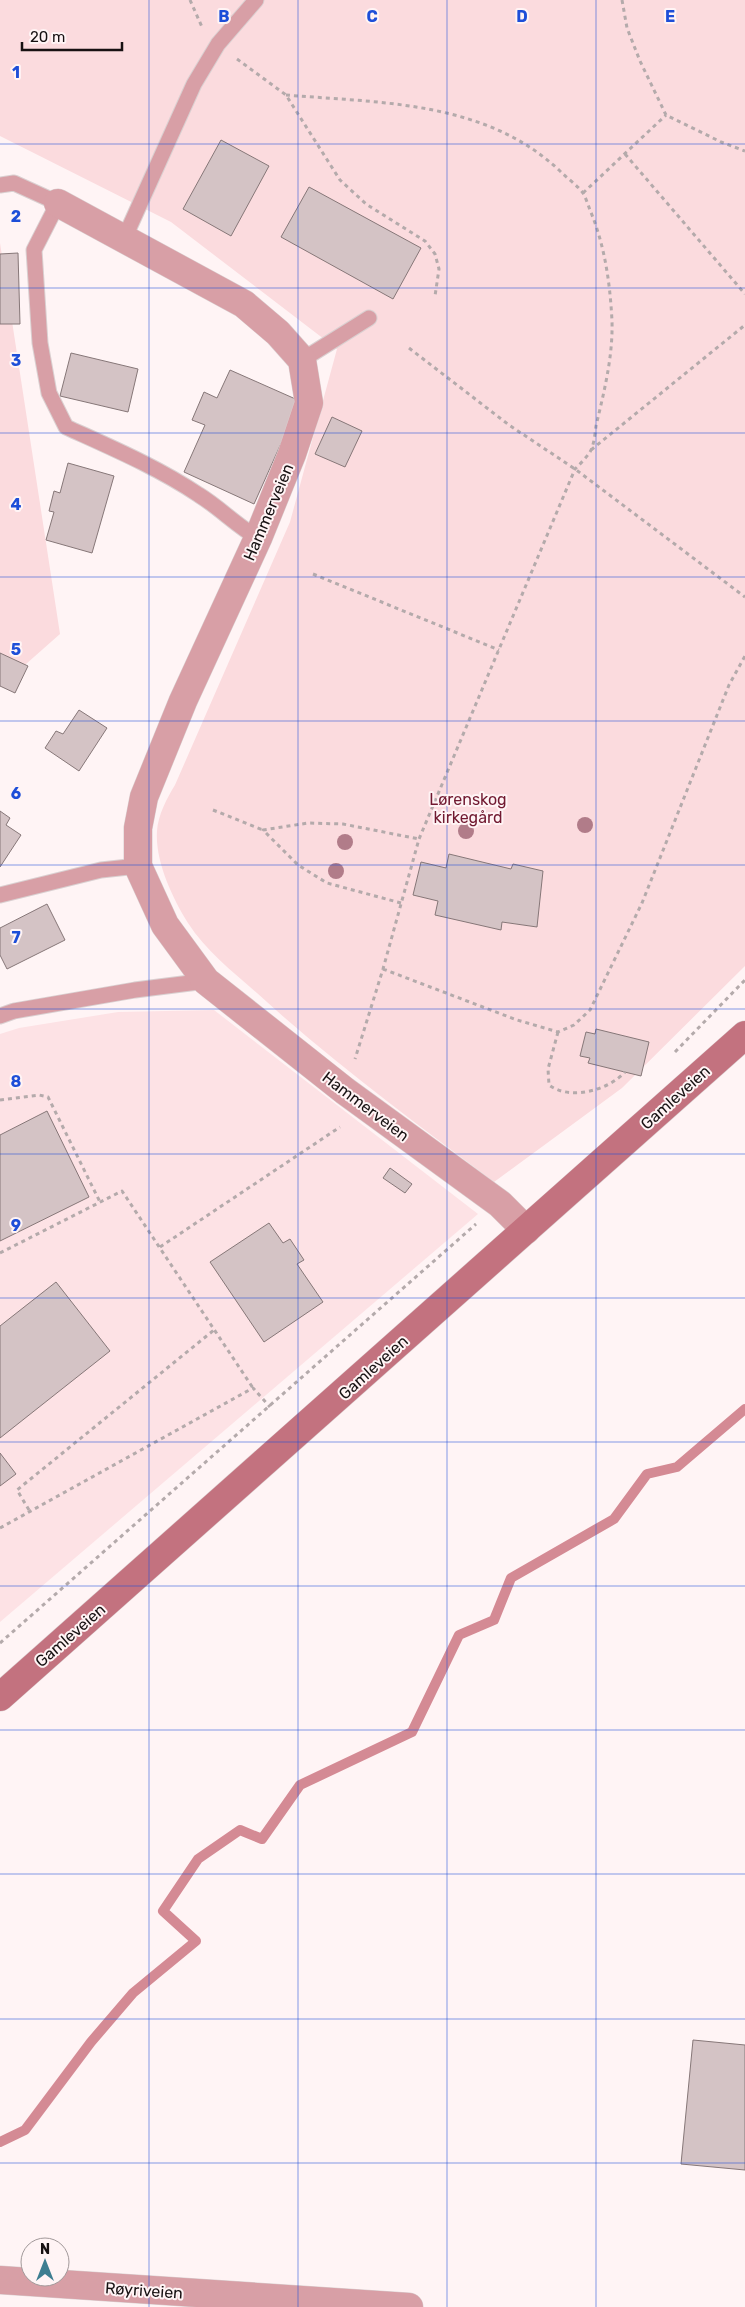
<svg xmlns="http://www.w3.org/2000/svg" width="745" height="2307" font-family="Rubik,sans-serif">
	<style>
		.built { fill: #fde2e5 }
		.green { fill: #fbdbde }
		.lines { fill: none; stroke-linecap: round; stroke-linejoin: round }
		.stream { stroke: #d48a94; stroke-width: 10 }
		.building { fill: #d4c3c5; stroke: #867778 }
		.lane-casing { stroke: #dad0d1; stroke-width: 17 }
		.street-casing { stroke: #dad0d1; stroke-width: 29 }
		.secondary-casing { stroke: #dad0d1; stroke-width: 29 }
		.path { stroke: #b4aaab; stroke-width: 3; stroke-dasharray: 4 4; stroke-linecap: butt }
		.lane { stroke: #d89fa6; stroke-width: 15 }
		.street { stroke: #d89fa6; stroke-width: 28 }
		.secondary { stroke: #c3727f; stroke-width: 28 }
		.tree { fill: #b17c89 }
		.grid { fill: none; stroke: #1d4ed8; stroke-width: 1; stroke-opacity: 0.55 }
		.labels { text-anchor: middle; stroke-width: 4; stroke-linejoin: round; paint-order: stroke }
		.street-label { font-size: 16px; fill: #171112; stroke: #fff4f5 }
		.park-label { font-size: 16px; fill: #711930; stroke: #fff4f5 }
		.grid-label { font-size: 16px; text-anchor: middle; font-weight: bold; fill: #1d4ed8; stroke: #fff4f5; stroke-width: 4; stroke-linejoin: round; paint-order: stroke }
	</style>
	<rect width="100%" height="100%" fill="#fff4f5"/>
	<path class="built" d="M214,1010L478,1214L0,1622V1034L19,1028L118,1012Z"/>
	<path class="green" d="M0,0H745V966L622,1088L494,1182C413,1121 331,1061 257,993C233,972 205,950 188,923C172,897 155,861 157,831C158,815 167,798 175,785L290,522L337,349L171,222L0,136Z
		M0,243L60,634L0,687Z"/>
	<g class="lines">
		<path class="stream" d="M0,2142L25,2130L91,2042L133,1993L196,1941L163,1911L198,1859L240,1830L262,1839L300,1785L412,1732L459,1635L494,1620L511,1578L614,1519L647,1474L677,1467L745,1409"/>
	</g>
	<path class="building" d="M221,140L269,166L231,236L183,209Z
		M309,187L421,248L393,299L281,237Z
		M18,253L20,324H0V254Z
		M71,353L138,369L128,412L60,396Z
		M230,370L300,401L254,504L184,472L205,425L192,420L204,392L217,398Z
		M332,417L362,431L345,467L315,454Z
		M68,463L114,476L92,553L46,540L54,512L49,511L54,491L60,493Z
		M0,653L28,666L15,693L0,686Z
		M79,710L107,728L79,771L45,748L56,731L63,734Z
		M0,811L10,818L6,825L21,835L0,867Z
		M449,854L511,869L513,864L543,871L537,927L502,922L501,930L435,915L438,901L413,895L421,862L446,868Z
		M47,904L65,940L7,969L0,955V928Z
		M596,1029L649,1042L641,1076L588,1063L590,1058L580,1056L586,1032L595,1034Z
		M47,1111L89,1197L0,1241V1135Z
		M390,1168L412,1184L405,1193L383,1178Z
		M269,1223L283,1243L290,1239L304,1260L297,1264L323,1302L264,1342L210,1262Z
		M56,1282L110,1351L0,1438V1326Z
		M0,1453L16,1474L0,1486Z
		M693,2040L745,2045V2170L681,2164Z"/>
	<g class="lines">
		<g class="lane-casing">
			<path id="lane" d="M0,185L14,183L58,203L34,250L40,343L49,393L66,427C112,448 157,467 199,495C220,508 237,526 258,538
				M124,239L194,84L218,44L256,0
				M302,360L369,318
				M0,895L101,870L138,866
				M0,1016L14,1011L135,990L206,981"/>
		</g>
		<g class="street-casing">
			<path id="street" d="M58,203L244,304L278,333L302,360L309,403L292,454L258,538L183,701L144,797L138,828V866L165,925L206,981L345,1091L500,1204L526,1230
				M0,2280L409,2307"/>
		</g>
		<g class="secondary-casing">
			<path id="secondary" d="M0,1697L745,1035"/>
		</g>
		<path class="path" d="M190,0L202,27
			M622,0L627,28L640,61L666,115L721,142L745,151
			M237,59L286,95L340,180L366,204L425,241L435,254L439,269L435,296
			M286,95C383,103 487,101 561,172C568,179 577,185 583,193C586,198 588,205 590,210C605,246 610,283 612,321C613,357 604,392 596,426C595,434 594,445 590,452C586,458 580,464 575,469L419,839L383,969L355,1059
			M625,154L745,294
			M583,193L666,115
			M409,348L509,425L575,469L745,597
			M591,450L745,325
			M313,574L499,650
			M213,810L263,830
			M401,903L327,883L298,865L263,830L308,823L343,824L419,839
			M383,969L517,1020L558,1032L574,1025L590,1010L642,903L729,685L745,656
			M558,1032L548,1069L549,1085C570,1101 609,1090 625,1072
			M675,1052L745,980
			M0,1100L39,1095L48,1097L100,1202
			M160,1247L340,1127
			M0,1253L122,1191L253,1388
			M29,1510L17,1490L214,1330
			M0,1528L253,1388L270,1407
			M0,1643L476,1224"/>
		<use href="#lane" class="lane"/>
		<use href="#street" class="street"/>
		<use href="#secondary" class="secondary"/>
	</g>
	<g class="tree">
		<circle cx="585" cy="825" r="8"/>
		<circle cx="466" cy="831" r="8"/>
		<circle cx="345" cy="842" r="8"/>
		<circle cx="336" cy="871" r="8"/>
	</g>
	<path class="grid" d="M149,0V2307M298,0V2307M447,0V2307M596,0V2307M0,144H745M0,288H745M0,433H745M0,577H745M0,721H745M0,865H745M0,1009H745M0,1154H745M0,1298H745M0,1442H745M0,1586H745M0,1730H745M0,1874H745M0,2019H745M0,2163H745"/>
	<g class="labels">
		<g class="street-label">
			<text transform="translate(268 512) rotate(-67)" y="6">Hammerveien</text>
			<text transform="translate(675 1097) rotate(-42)" y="6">Gamleveien</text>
			<text transform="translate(366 1106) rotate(37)" y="6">Hammerveien</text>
			<text transform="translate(373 1367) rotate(-42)" y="6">Gamleveien</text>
			<text transform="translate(70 1635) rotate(-41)" y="6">Gamleveien</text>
			<text transform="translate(144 2290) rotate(4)" y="6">Røyriveien</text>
		</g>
		<g class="park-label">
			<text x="468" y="805">Lørenskog<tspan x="468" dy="18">kirkegård</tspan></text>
		</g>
	</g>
	<g class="grid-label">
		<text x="224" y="22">B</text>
		<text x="372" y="22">C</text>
		<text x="522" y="22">D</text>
		<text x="670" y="22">E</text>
		<text x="16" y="78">1</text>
		<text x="16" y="222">2</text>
		<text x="16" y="366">3</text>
		<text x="16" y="510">4</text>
		<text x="16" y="655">5</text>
		<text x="16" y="799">6</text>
		<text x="16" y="943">7</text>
		<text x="16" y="1087">8</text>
		<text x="16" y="1231">9</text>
	</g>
	<g transform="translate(45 2262)"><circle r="24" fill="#fff4f5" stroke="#a2999a"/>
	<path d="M0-4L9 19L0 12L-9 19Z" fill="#3e7e91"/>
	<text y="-8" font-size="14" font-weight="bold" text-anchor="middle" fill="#171112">N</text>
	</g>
	<path d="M22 42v8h100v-8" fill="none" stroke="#171112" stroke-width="2.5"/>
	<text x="30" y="42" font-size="15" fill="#171112" stroke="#fff4f5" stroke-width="4" paint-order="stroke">20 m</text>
</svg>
